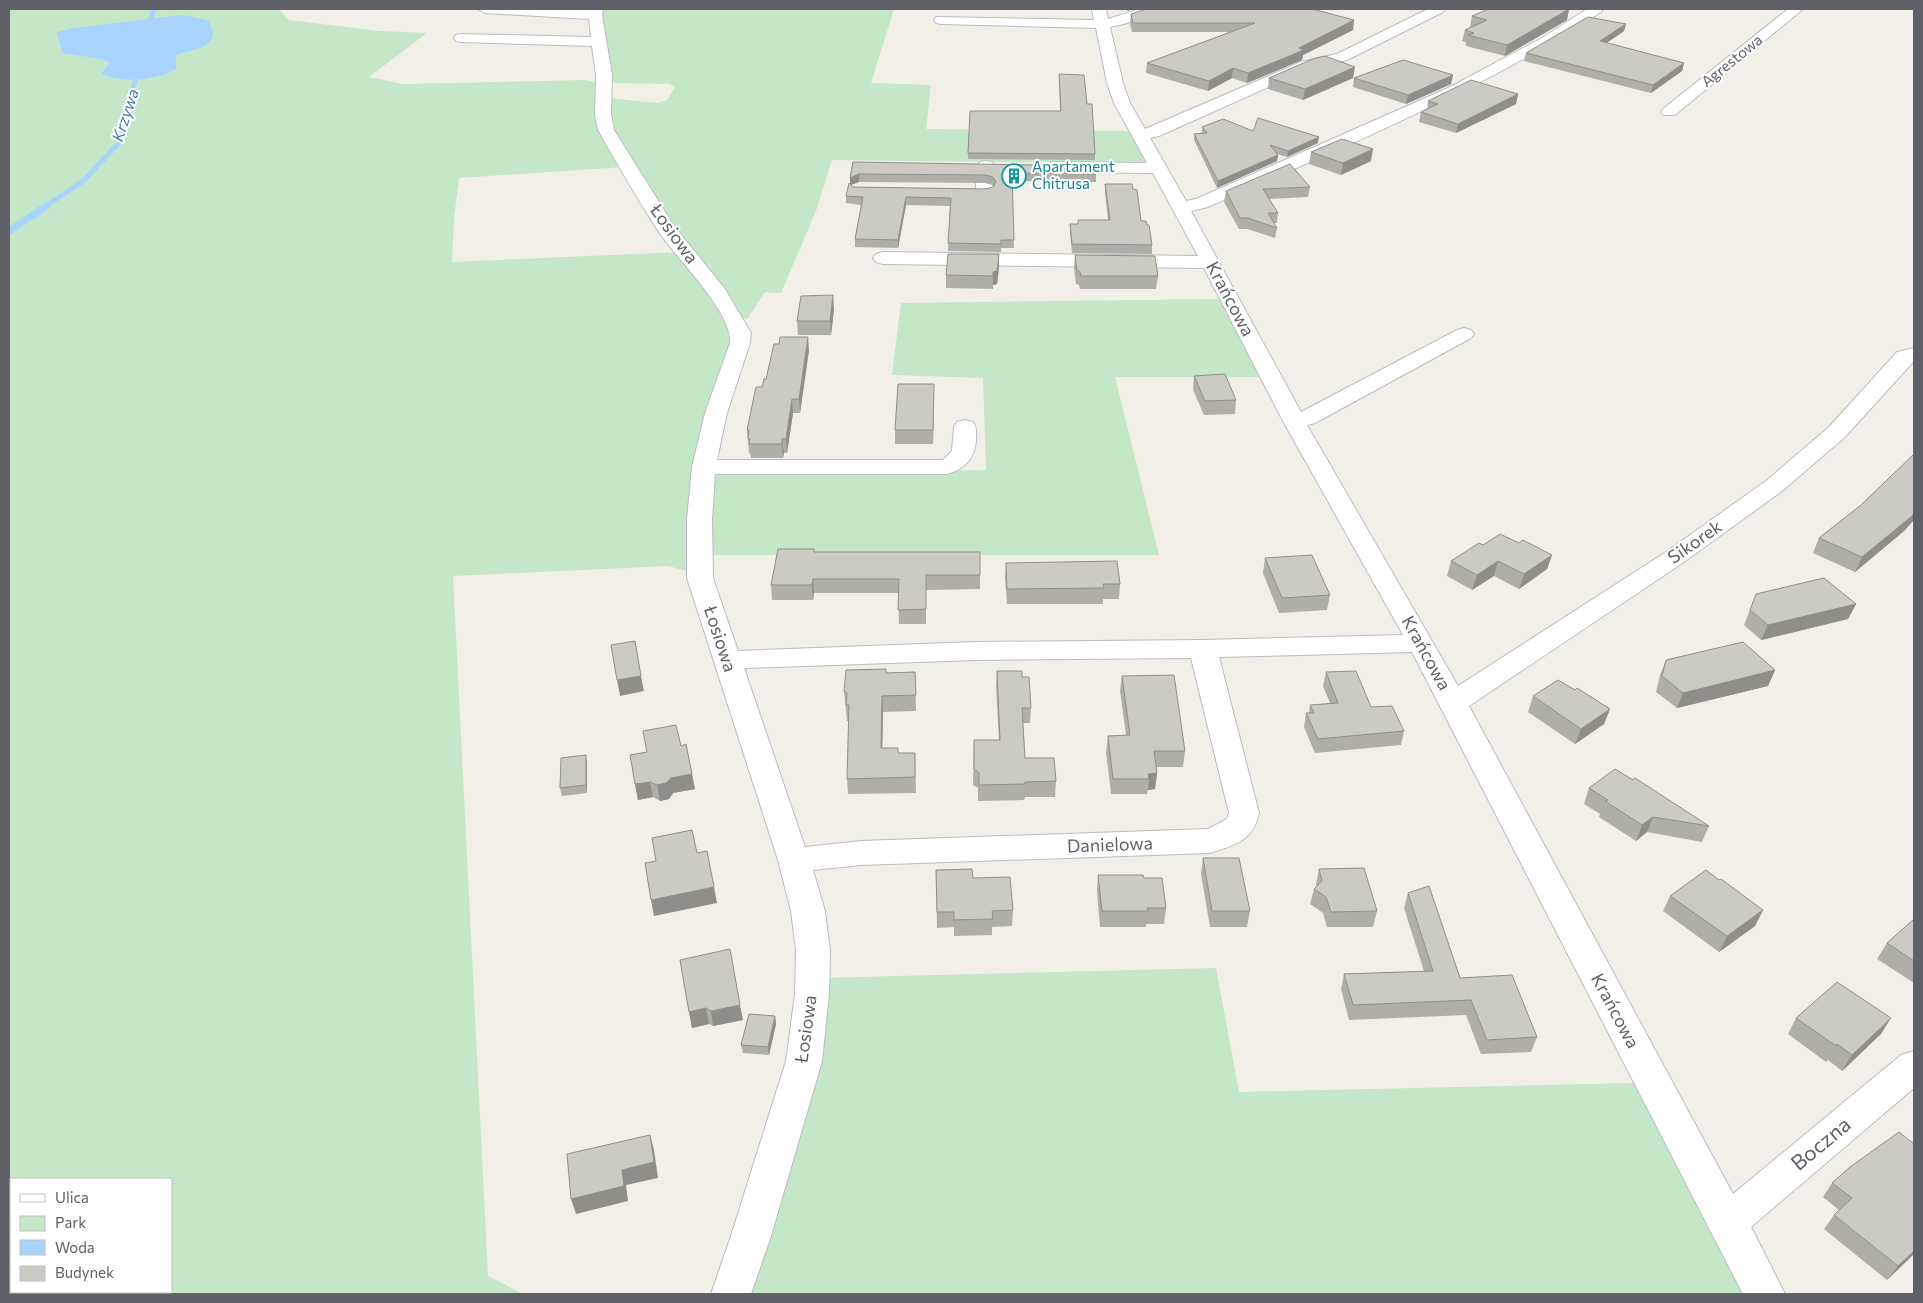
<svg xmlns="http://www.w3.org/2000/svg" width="1923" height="1303" font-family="Commissioner,sans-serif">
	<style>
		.green { fill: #c4e8c7; fill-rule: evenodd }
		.water { fill: #a9d3ff }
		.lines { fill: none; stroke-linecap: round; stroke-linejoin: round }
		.stream-far1 { stroke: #a9d3ff; stroke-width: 5 }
		.stream { stroke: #a9d3ff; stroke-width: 7 }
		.minor-casing { stroke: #b9bcc1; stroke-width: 2 }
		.minor { fill: #fff; fill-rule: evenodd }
		.wall { fill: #afafa8; fill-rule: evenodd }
		.shaded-wall { fill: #8f8e88 }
		.building { fill: #cccbc3; stroke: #8f8e88 }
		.labels { text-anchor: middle; stroke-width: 4; stroke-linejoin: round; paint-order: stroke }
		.far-street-label { font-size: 15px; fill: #5e6268; stroke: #fff }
		.far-culture-label { font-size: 15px; fill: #0d838f; stroke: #fff; text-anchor: start }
		.far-water-label { font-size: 16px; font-style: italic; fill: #4477be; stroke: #fff }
		.street-label { font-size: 18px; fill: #5e6268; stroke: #fff }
		.near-street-label { font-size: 21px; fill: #5e6268; stroke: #fff }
	</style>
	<rect width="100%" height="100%" fill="#f1efe7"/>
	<path class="green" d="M9,9H278L289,20L379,31L427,33L369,77L403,84L586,80L601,84L624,167L459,178L454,219L452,262L681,252L710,293L732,331L733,345L687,571L668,566L453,576L488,1276L523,1294H9ZM11,1179H171V1292H11Z
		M602,9H894L871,83L931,85L926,129L1133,131L1148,164L832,160L816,211L781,293L765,292L747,319L739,318L673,228L611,129L607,98L657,103L667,100L675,87L669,84L615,83L607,76Z
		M1220,299L1261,377H1115L1159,555H704L714,475L986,470L983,378L892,375L901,303Z
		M1216,968L1239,1092L1634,1083L1742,1294H742L761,1240L819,978Z"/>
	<path class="water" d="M182,15L208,20L213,32L212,39L203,47L176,55V69C156,81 123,83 101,74L110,62L101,59L62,53L57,32L74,28Z"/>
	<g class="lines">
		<path class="stream-far1" d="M148,28L154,9
			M46,206L83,181L120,142L138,68"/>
		<path class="stream" d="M9,231L48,205"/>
		<g class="minor-casing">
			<path id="minor" d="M478,9H603L602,15L612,75L611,115L614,130L674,226L725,289L751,333L750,343L727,413L717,460H943L952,451L954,427L957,422L965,420L973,422C977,427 976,431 976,437C976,457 966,469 947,474H715L712,520L713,578L738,651L975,642L1203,640L1403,635L1283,421L1204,268L883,264L876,262L873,258L876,254L883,252L1198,256L1153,173L1058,172L1052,171L1049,167L1052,163L1058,162L1147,163L1114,103L1107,83L1096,28L941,24L936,23L934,20L936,17L1094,20L1092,9H1106L1108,19L1140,9H1159L1157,12L1124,24L1110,27L1123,83L1130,103L1145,129L1301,62L1337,54L1428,9H1445L1443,12L1347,60L1311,68L1159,136L1150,138L1186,201L1196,199L1448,88L1542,38L1587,9H1603L1601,12C1478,93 1342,147 1208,207L1191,211L1301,412L1457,330L1464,328L1471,330L1474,334L1471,338L1315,423L1307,425L1458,686L1666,552L1766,481L1829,427L1897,352L1914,348V361L1845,437L1782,491L1684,562L1469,706L1733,1194L1901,1055L1914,1051V1088L1751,1227L1785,1294H1743L1412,652L1219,657L1259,813C1253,841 1235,845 1210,853L861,865L813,870L825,911L830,950L829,994L822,1061L771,1236L751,1294H711L731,1236L786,1061L795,994L796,950L791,911L778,860L687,578V520L692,467L705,413L730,343C733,312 674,256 657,229C636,197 617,163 598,130L595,115L596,75L592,46L461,42L456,41L454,38L456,35L461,34L591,37L589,19L485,13ZM1191,658L1229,813L1227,819L1208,829L861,841L805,847L744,668L975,660Z
				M1788,9H1803L1675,115H1663L1661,112L1663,109Z
				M986,161L992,162L995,166L993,209L990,213L984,214L978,213L975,209L977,166L980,162Z"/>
		</g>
		<use href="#minor" class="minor"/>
	</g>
	<path class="wall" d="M1569,9L1567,20L1505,56L1466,46V42L1462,41L1465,30L1471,27H1470L1472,16Z
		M1131,14L1354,20L1353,30L1303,55L1302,60L1247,83L1232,78L1208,91L1146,73L1147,63L1230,32H1132L1130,24Z
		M1626,24L1624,31L1606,43L1684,63L1682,71L1651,93L1524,61L1526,53Z
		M1059,74L1087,104L1095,154V160L968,159V153L1060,111Z
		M1453,75L1451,84L1406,104L1353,87L1354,78Z
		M1269,78H1353L1303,100L1268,89Z
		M1518,94L1516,104L1456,133L1419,122L1421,112L1427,110L1428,101Z
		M1202,127L1253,131L1318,143L1287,157L1277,154L1278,155L1277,161L1217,188L1194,140V134L1202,133Z
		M1311,152L1371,161L1341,175L1309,164Z
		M853,162L1096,174V182L1012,181L1014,248H1001V252L948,251L950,206L906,205L898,248L855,247V239L861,205L846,203V196L850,185V178ZM859,182L985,183L992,185L993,186V187L985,189L853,187L851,185Z
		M1105,184L1133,189L1141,221L1152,245V254L1072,253L1070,233V224H1078V220H1108L1105,192Z
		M1310,187L1308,197L1269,199L1278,213L1277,223H1274L1277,228L1275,238L1247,229H1239L1224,202L1226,191Z
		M1075,255L1158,276L1156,289H1080L1079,285L1076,284L1074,268Z
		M999,267L997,284L993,285V289L946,288V275Z
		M834,309L831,335H798L797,321Z
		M809,350L800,413H793L787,453H784L783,458H751L750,453H749L747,430L762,387L766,379Z
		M1194,376L1236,400L1235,414L1204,415L1193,390Z
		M934,384L933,444H895V430Z
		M1914,455V520L1904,531L1855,572L1813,553L1819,538L1861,505Z
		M1519,543L1552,555L1547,569L1519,589L1494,576L1472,590L1447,576L1451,561L1483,545Z
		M815,552H980V589L926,590V624H899L898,593H814L813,600H772L771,585Z
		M1265,558L1330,595L1327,610L1279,613L1263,573Z
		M1006,563L1120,584L1119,599H1103V604H1007L1005,578Z
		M1756,594L1856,604L1848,619L1761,640L1744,625Z
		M1666,660L1775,670L1768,686L1677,708L1656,692L1660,675Z
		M997,671L1022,677L1031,708L1030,723H1023L1025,758L1056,781L1055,797H1025L1024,800L978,801V788L973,785L974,740H999L996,686Z
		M915,672L916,711L883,712L882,748L898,753H915L916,793L848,794L847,779L849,721H847L844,691L886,673Z
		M1326,672L1371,707L1404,731L1401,745L1315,753L1304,727L1306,713H1309L1310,705L1330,703L1323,686Z
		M1122,676L1185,751L1183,767H1156L1157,773L1155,789L1148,790L1147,794H1111L1106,752L1108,736L1126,735L1120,691Z
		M1575,690L1610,709L1604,724L1575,744L1528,712L1533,696Z
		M681,746L695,789L673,793L669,799L660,801L653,797L638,800L630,755Z
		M587,763V793L562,796L560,788Z
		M1589,788L1709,826L1702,842L1647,832L1636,841L1599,817L1600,814L1584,804Z
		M1203,858L1250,911L1247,927H1210L1201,874Z
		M1319,869L1377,911L1373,927H1327L1323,913L1310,904L1314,889L1316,887V885Z
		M936,870L973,878L1013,910L1012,926L992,927V935L954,936V927L937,928Z
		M1098,875L1144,878L1166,908L1164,924H1146V927H1100L1097,891Z
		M1408,893L1460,978L1537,1037L1531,1052L1481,1054L1466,1015L1349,1020L1341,989L1344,974L1424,971L1404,908Z
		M1670,896L1763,910L1755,926L1719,952L1663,911Z
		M1914,919V983L1877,959L1887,943Z
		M680,960L743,1020L713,1026L709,1024L692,1028Z
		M775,1016L776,1024L769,1055L743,1053L741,1045Z
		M1796,1018L1881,1034L1842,1071L1828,1060L1826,1062L1788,1034Z
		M1850,1167L1914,1254L1887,1280L1824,1229L1834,1215L1839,1210L1823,1197L1832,1183Z"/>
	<path class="shaded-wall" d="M1127,9H1135L1127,11Z
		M1569,9L1567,20L1505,56L1507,45Z
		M1354,20L1353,30L1303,55L1302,60L1247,83L1248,73Z
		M1626,24L1624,31L1598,49L1600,41Z
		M1684,63L1682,71L1651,93L1653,85Z
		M1355,67L1353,78L1303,100L1305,89Z
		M1233,68L1232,78L1208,91L1209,81Z
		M1453,75L1451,84L1406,104L1408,95Z
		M1518,94L1516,104L1456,133L1458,124Z
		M1319,137L1318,143L1287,157L1288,151Z
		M1373,149L1371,161L1341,175L1343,163Z
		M1278,155L1277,161L1217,188L1218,181Z
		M859,174V182L850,185V178Z
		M906,197V205L898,248V240Z
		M999,254V267L997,284L993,285V289V272Z
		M833,295L834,309L831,335L830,321Z
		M808,337L809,350L800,413L799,399Z
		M934,384V398L933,444V430Z
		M792,399L793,413L787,453L786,439Z
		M782,439L784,453L783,458L782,444Z
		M1914,513V520L1904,531L1855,572L1862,557Z
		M1552,555L1547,569L1519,589L1524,574Z
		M1498,561L1494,576L1472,590L1477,575Z
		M813,579L814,593L813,600L812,585Z
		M1856,604L1848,619L1761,640L1768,625Z
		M1775,670L1768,686L1677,708L1683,693Z
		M641,676L644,691L620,696L617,680Z
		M882,696L883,712L882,764L881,748Z
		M1610,709L1604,724L1575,744L1581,729Z
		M586,755L587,763V793L586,785Z
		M1157,773L1155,789L1148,790L1149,779L1148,774Z
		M692,774L695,789L673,793L669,799L660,801L657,785L671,778Z
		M650,782L653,797L638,800L635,784Z
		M1653,817L1647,832L1636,841L1642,825Z
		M714,887L717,903L654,916L651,900Z
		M1763,910L1755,926L1719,952L1727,936Z
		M740,1005L743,1020L713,1026L711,1011Z
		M706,1008L709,1024L692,1028L689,1012Z
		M775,1016L776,1024L769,1055L768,1047Z
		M1891,1018L1881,1034L1842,1071L1852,1055Z
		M650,1135L654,1150L658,1178L626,1185L628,1201L576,1214L571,1199L622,1170Z
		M1914,1251V1254L1887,1280L1898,1266Z"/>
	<path class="building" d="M1146,9H1312L1354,20L1299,48L1304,50L1248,73L1233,68L1209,81L1147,63L1255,23H1133L1131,14Z
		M1489,9H1569L1507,45L1468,35L1474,33L1465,30L1487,20L1472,16Z
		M1588,17L1626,24L1600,41L1684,63L1653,85L1526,53Z
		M1325,56L1355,67L1305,89L1269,78L1313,59Z
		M1403,60L1453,75L1408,95L1354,78Z
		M1059,74L1084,75L1087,104H1092L1095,154L968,153L970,111H1061Z
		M1471,80L1518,94L1458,124L1421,112L1438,104L1428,101Z
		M1258,118L1319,137L1288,151L1270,145L1278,155L1218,181L1194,134L1207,133L1202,127L1223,119L1253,131Z
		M1342,139L1373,149L1343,163L1311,152Z
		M853,162L1096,166V174L1012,173L1014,240H1001V244L948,243L951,198L906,197L898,240L855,239L863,197L846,196L849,183L853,187L985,189L993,187L996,182L993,177L985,175L859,174L850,178Z
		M1290,164L1310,187L1263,189L1278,213H1268L1277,228L1248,218H1240L1226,191Z
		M1105,184H1132L1133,189L1137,190L1141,221H1146L1147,225H1149L1152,245L1072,244L1070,224H1078V220H1110Z
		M948,254H999L997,271L993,272V276L946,275Z
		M1075,255L1155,256L1158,276H1081L1080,272L1077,270Z
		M833,295L830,321H797L801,296Z
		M780,337H808L799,399H792L786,439H782V444H749L750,439H748L749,430H747L756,387H762L764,379H766L774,344H779Z
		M1225,374L1236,400L1205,401L1194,376Z
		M898,384H934L933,430H895Z
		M1914,454V513L1912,516L1862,557L1819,538L1861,505Z
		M1500,534L1519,543L1523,540L1552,555L1524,574L1498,561L1477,575L1451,561L1479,543L1483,545Z
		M778,549H814V552H980V575H926V609L898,610L899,579H813L812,585H771Z
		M1312,555L1330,595L1282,598L1265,558Z
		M1117,561L1120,584H1103L1104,588L1007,589L1006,563Z
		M1824,578L1856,604L1768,625L1750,610L1756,594Z
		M635,641L641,676L617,680L611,645Z
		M1743,642L1775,670L1683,693L1662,676L1666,660Z
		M886,669V673L915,672L916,695L882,696L881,748H898V753H915V777L847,779L849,705H846L847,693L844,691L846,670Z
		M997,671H1022V677H1029L1031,708H1022L1025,758H1054L1056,781L1025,782V784L979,785V773L974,769V740H1000Z
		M1356,671L1371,707L1392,706L1404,731L1318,739L1306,713H1314L1310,705L1338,703L1326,672Z
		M1174,675L1185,751H1154L1157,773L1148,774L1149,779H1113L1108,736L1130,735L1122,676Z
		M1558,680L1575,690L1577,688L1610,709L1581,729L1533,696Z
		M676,725L681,746L686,744L692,774L671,778L666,783L657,785L650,782L635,784L630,755L647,752L643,731Z
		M586,755V785L560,788L561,758Z
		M1615,769L1633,780L1635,778L1709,826L1653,817L1642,825L1605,801L1608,800L1589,788Z
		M692,830L697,853L707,851L714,887L651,900L645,863L656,861L652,838Z
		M1203,858H1239L1250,911H1212Z
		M1364,868L1377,911L1331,912L1326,897L1314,889L1322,881L1319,869Z
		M972,869L973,878L1010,877L1013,910L992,911L993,919L954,920V912H937L936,870Z
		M1706,870L1719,880L1721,879L1763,910L1727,936L1670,896Z
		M1098,875H1143L1144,878H1162L1166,908H1147L1148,911H1102Z
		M1429,886L1460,978L1512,975L1537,1037L1487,1040L1471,1000L1353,1005L1344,974L1433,971L1408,893Z
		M1914,919V961L1887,943Z
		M730,949L740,1005L711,1011L706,1008L689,1012L680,960Z
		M1837,982L1891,1018L1852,1055L1837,1044L1836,1046L1796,1018Z
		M749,1014L775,1016L768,1047L741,1045Z
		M1899,1132L1914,1144V1251L1898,1266L1834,1215L1852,1198L1832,1183L1850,1167Z
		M650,1135L654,1162L622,1170L624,1186L571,1199L567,1154Z"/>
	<defs>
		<g id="building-ring" transform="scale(1.25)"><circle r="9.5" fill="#fff" stroke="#0f9aa8" stroke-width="1.5"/><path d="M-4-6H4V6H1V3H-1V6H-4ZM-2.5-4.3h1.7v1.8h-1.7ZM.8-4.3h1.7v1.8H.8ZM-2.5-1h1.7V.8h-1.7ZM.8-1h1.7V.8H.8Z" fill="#0f9aa8"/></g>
	</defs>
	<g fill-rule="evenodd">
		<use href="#building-ring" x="1014" y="176"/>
	</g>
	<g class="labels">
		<g class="far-street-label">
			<text transform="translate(1732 61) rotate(-39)" y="5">Agrestowa</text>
		</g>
		<g class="far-culture-label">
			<text x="1032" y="172">Apartament<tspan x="1032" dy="17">Chitrusa</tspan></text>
		</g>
		<g class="far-water-label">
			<text transform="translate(125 115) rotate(-72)" y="6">Krzywa</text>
		</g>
		<g class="street-label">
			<text transform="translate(674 234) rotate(54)" y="6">Łosiowa</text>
			<text transform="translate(1230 299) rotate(62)" y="6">Krańcowa</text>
			<text transform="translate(1695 542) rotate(-35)" y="6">Sikorek</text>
			<text transform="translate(720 639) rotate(72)" y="6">Łosiowa</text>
			<text transform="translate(1426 653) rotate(61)" y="6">Krańcowa</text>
			<text transform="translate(1110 845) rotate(-2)" y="6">Danielowa</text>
			<text transform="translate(1615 1011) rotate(62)" y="6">Krańcowa</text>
			<text transform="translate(806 1029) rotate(-82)" y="6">Łosiowa</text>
		</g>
		<g class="near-street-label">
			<text transform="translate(1821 1144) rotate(-40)" y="7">Boczna</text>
		</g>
	</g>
	<rect width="1923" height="1303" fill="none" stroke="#5e6268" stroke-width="20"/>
	<rect x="10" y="1178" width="162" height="115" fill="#ffffff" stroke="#bfc0c3"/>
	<rect x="20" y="1194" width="25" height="8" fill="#ffffff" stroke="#bfc0c3"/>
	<text x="55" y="1203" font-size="15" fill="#5e6268">Ulica</text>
	<rect x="20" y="1216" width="25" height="15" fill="#c4e8c7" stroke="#bfc0c3"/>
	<text x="55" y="1228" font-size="15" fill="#5e6268">Park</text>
	<rect x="20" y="1240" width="25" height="15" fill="#a9d3ff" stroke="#bfc0c3"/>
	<text x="55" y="1253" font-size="15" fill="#5e6268">Woda</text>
	<rect x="20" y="1266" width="25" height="15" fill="#cccbc3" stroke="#bfc0c3"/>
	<text x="55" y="1278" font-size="15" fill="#5e6268">Budynek</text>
</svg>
